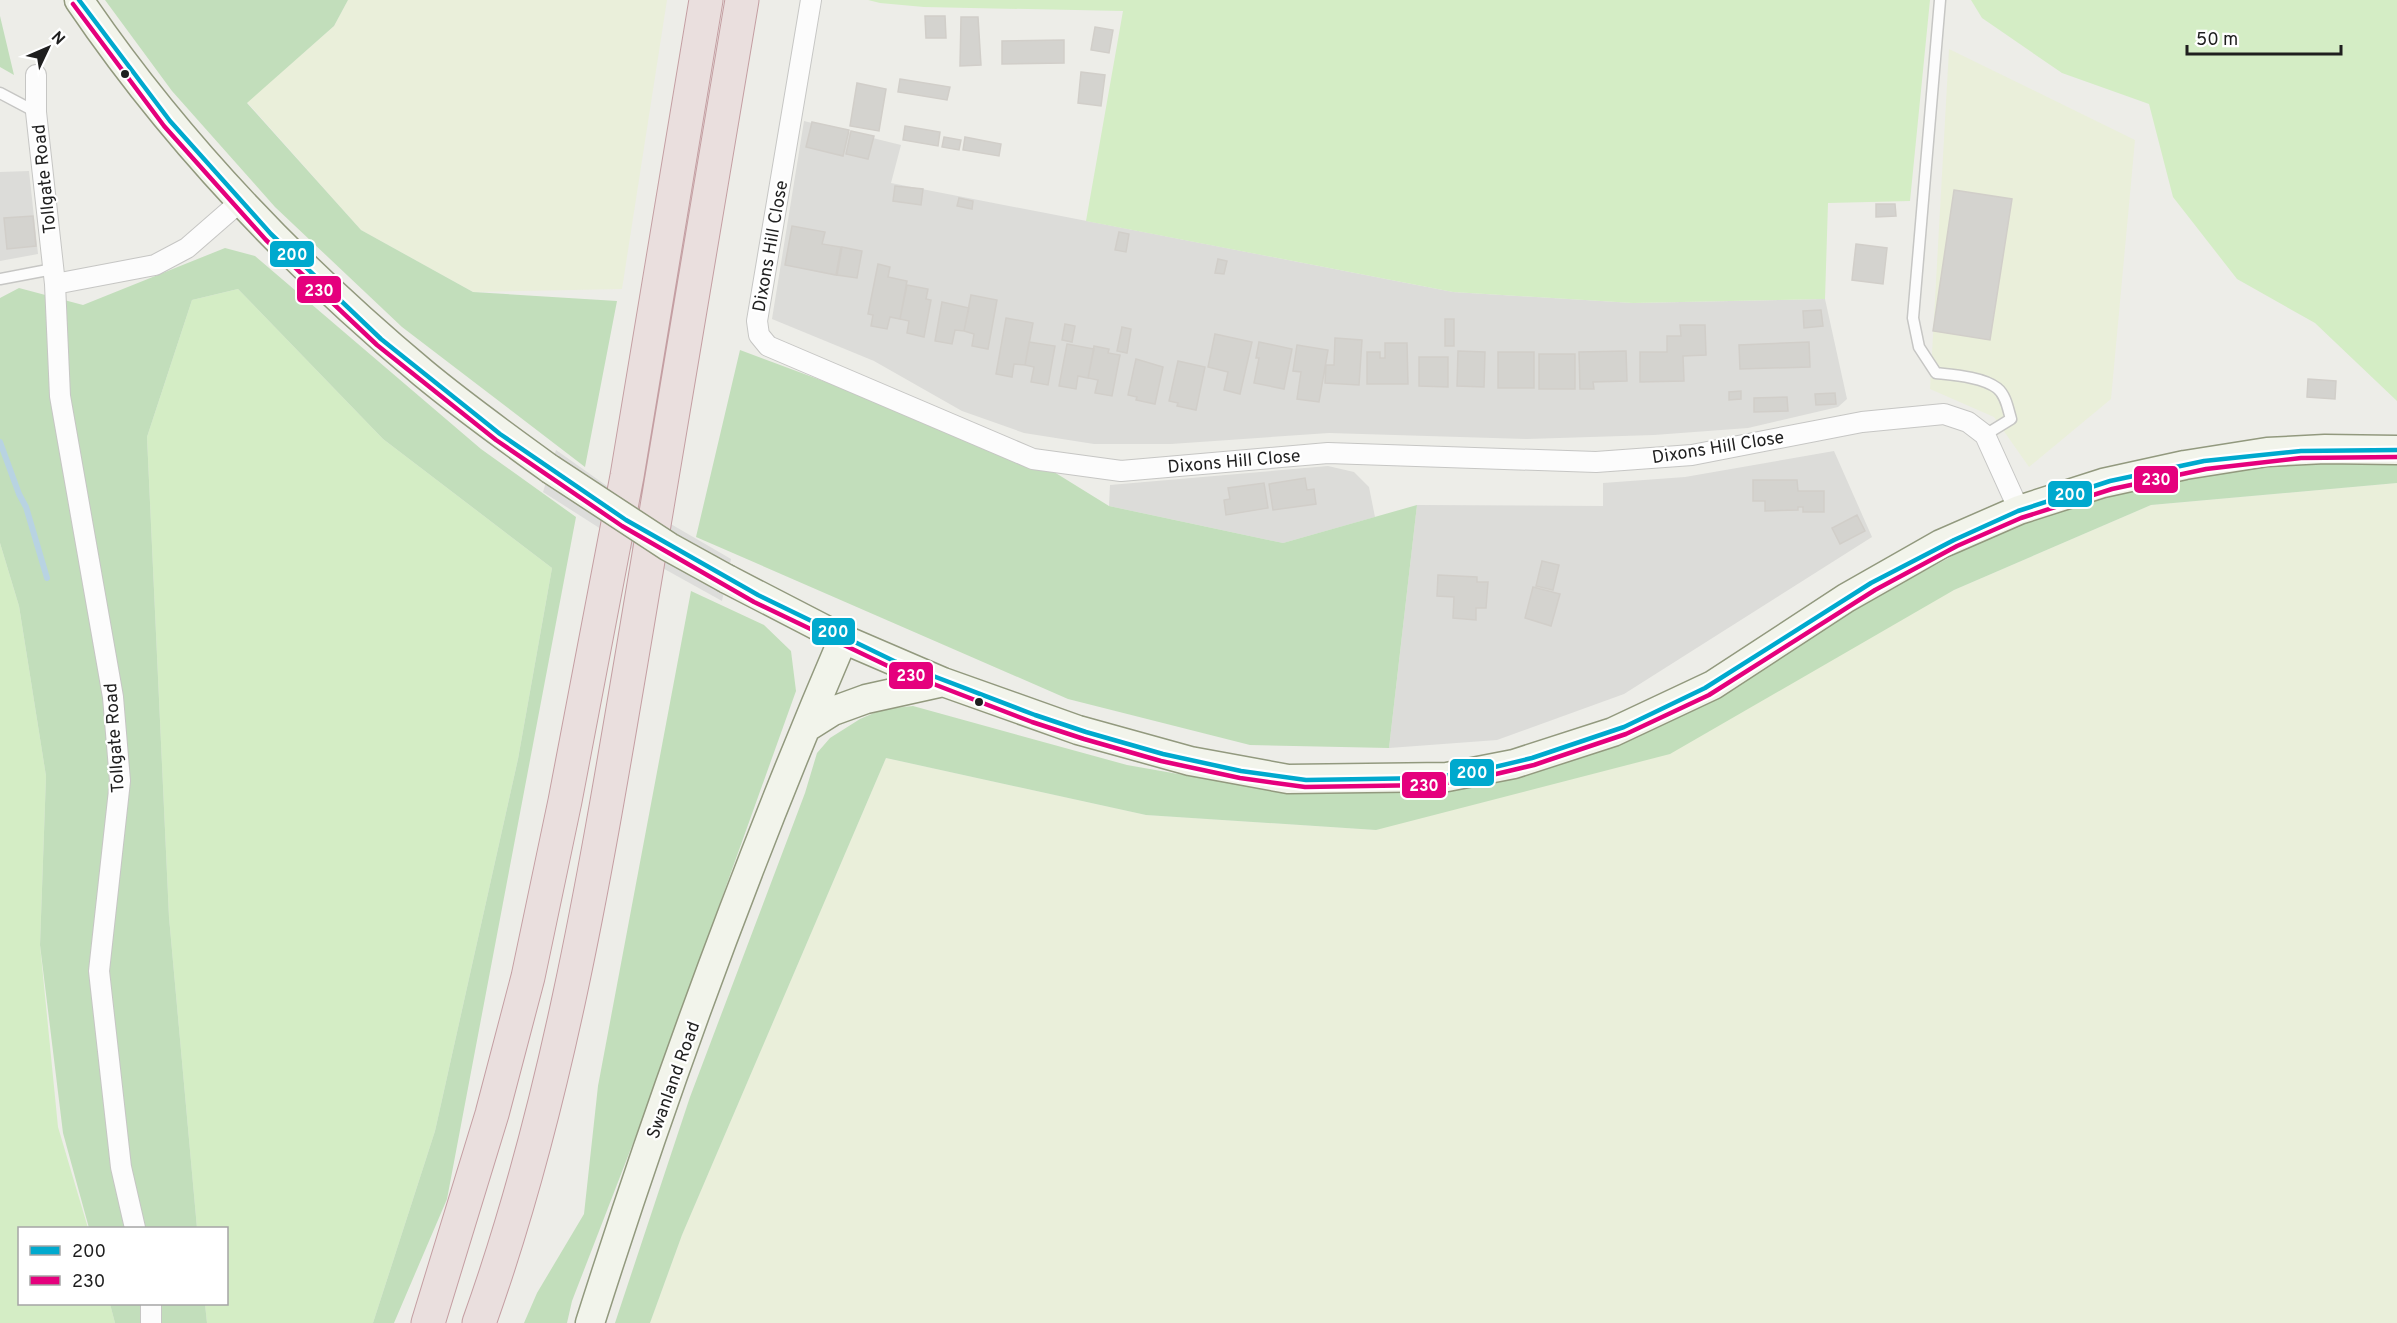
<svg xmlns="http://www.w3.org/2000/svg" width="2397" height="1323" font-family="Overpass,sans-serif">
	<style>
		.residential { fill: #dcdcd9 }
		.farmland { fill: #eaefda }
		.grass { fill: #d4edc5 }
		.forest { fill: #c2debb }
		.pier { fill: #dddddb }
		.lines { fill: none; stroke-linecap: round; stroke-linejoin: round }
		.stream { stroke: #b8d3e2; stroke-width: 6 }
		.building { fill: #d4d3cf; stroke: #d1cec9; stroke-width: 1.5 }
		.lane-casing { stroke: #c6c6c4; stroke-width: 13 }
		.street-casing { stroke: #c6c6c4; stroke-width: 22 }
		.secondary-casing { stroke: #92997e; stroke-width: 31 }
		.highway-casing { stroke: #c49ea2; stroke-width: 35 }
		.lane { stroke: #fcfcfc; stroke-width: 10 }
		.street { stroke: #fcfcfc; stroke-width: 20 }
		.secondary { stroke: #f2f4eb; stroke-width: 28 }
		.highway { stroke: #eadfde; stroke-width: 33 }
		.secondary-bridge-casing { stroke: #92997e; stroke-width: 31; stroke-linecap: butt }
		.secondary-bridge { stroke: #f2f4eb; stroke-width: 28 }
		.bus-1-casing { stroke: #fff; stroke-width: 9 }
		.bus-2-casing { stroke: #fff; stroke-width: 9 }
		.bus-1 { stroke: #00a9ce; stroke-width: 4.5 }
		.bus-2 { stroke: #e5007d; stroke-width: 4.5 }
		.bus-dot { fill: #1f1f1f; stroke: #fff; stroke-width: 2 }
		.labels { text-anchor: middle; stroke-width: 4.5; stroke-linejoin: round; paint-order: stroke }
		.street-label { font-size: 18px; fill: #1f1f1f; stroke: #fff }
		.line-badge { stroke: #fff; stroke-width: 2 }
		.badge-label { font-size: 16px; text-anchor: middle; font-weight: bold; fill: #fff }
	</style>
	<rect width="100%" height="100%" fill="#edede8"/>
	<path class="residential" d="M804,121L901,145L891,183L1453,292L1633,303L1825,299L1847,399L1838,407L1748,428L1654,435L1527,439L1329,433L1171,444H1094L1024,433L962,411L874,361L772,319Z
		M29,171L38,254L0,261V172Z
		M1834,451L1872,537L1624,694L1497,740L1389,748L1417,505L1603,506V483L1685,477Z
		M1328,466L1354,472L1369,487L1375,517L1283,543L1109,506L1110,485Z"/>
	<path class="farmland" d="M348,0H667L622,289L473,292L361,230L247,102L334,26Z
		M1949,49L2135,140L2111,399L2029,467L1994,417L1930,389Z
		M2397,483V1323H650L682,1235L886,758L1146,815L1376,830L1954,590L2151,505Z"/>
	<path class="grass" d="M868,0H1930L1910,201L1828,203L1825,299L1633,303L1453,292L1086,221L1123,11L924,7L880,3Z
		M1971,0H2397V401L2315,323L2237,279L2173,197L2149,104L2062,73L1982,18Z
		M238,289L383,439L552,568L518,759L435,1131L373,1323H207L205,1304H226V1228H197L169,917L147,437L192,300Z
		M0,543L19,606L46,776L40,945L58,1127L88,1228H20V1304H110L115,1323H0Z"/>
	<path class="forest" d="M105,0H348L334,26L247,103L361,230L473,292L617,301L585,467L402,327L275,207L172,91Z
		M0,16L14,75L0,67Z
		M225,248L255,256L481,449L576,517L447,1199L394,1323H373L435,1131L518,759L552,568L383,439L238,289L192,300L147,437L169,917L197,1228H89L63,1133L40,945L46,776L19,606L0,543V298L19,288L83,305Z
		M740,350L1033,459L1109,506L1283,543L1417,505L1389,748L1250,745L1068,699L696,537Z
		M2321,454L2397,458V483L2151,505L1954,590L1670,754L1376,830L1146,815L886,758L682,1235L650,1323H615L690,1097L805,793L817,753L830,738L860,719L883,709L913,706L1127,765L1281,792L1484,781L1829,622L2014,523L2109,490Z
		M691,591L764,625L791,651L796,691L647,1107L572,1301L567,1323H524L537,1293L584,1214L598,1086Z
		M110,1304H205L207,1323H115Z"/>
	<path class="pier" d="M556,450L614,491L731,559L722,601L659,566L543,492Z"/>
	<g class="lines">
		<path class="stream" d="M0,442L19,494L26,507L47,578"/>
	</g>
	<path class="building" d="M925,16H945L946,38H926Z
		M961,17H978L981,65L960,66Z
		M1095,27L1113,30L1109,53L1091,50Z
		M1064,40V63L1002,64V41Z
		M1081,72L1105,75L1101,106L1078,103Z
		M900,79L950,87L947,100L898,92Z
		M857,83L886,89L879,131L850,126Z
		M812,122L849,130L843,156L806,147Z
		M905,126L940,132L938,146L903,140Z
		M851,131L874,136L868,159L846,154Z
		M944,137L961,140L959,150L942,147Z
		M965,137L1001,144L999,156L963,150Z
		M895,186L923,189L921,205L893,201Z
		M1954,190L2012,199L1990,340L1933,331Z
		M959,198L973,201L972,209L957,206Z
		M1876,204H1895L1896,216L1876,217Z
		M33,216L36,246L7,249L4,218Z
		M792,226L825,232L822,244L841,247L836,275L785,265Z
		M1119,232L1129,234L1126,252L1115,250Z
		M1856,244L1887,248L1883,284L1852,280Z
		M842,247L862,251L857,278L837,275Z
		M1218,259L1227,261L1224,274L1215,273Z
		M878,264L890,267L888,277L907,281L900,319L890,317L887,329L871,326L873,315L868,314Z
		M907,285L928,289L926,299L931,300L924,337L907,333L909,321L900,319Z
		M971,295L997,300L988,349L972,346L974,334L964,331Z
		M942,302L969,308L964,331L955,330L952,344L935,341Z
		M1821,310L1823,326L1804,328L1803,311Z
		M1006,318L1033,323L1025,365L1014,364L1012,377L996,374Z
		M1445,319H1454V346H1445Z
		M1065,324L1075,326L1072,342L1062,340Z
		M1680,325H1705L1706,355L1683,356L1684,381L1640,382V352H1667V336H1681Z
		M1122,327L1131,329L1127,353L1117,351Z
		M1215,334L1252,342L1240,394L1224,390L1228,372L1208,367Z
		M1335,338L1362,340L1359,385L1325,383L1326,365H1334Z
		M1029,342L1055,346L1048,385L1031,382L1034,367L1025,365Z
		M1259,342L1292,349L1284,389L1254,383L1259,358H1256Z
		M1809,342L1810,367L1740,369L1739,345Z
		M1385,343H1407L1408,384H1367V352H1380V358H1385Z
		M1067,344L1094,349L1088,378L1078,376L1076,389L1059,386Z
		M1297,345L1328,350L1319,402L1297,399L1301,372L1293,371Z
		M1094,346L1109,349L1108,353L1120,355L1112,396L1095,393L1098,380L1088,378Z
		M1458,351L1485,352L1484,387L1457,386Z
		M1626,351L1627,381L1593,382L1594,389H1580L1579,352Z
		M1498,352H1534V388H1498Z
		M1539,354H1575V389H1539Z
		M1419,357H1448V387L1419,386Z
		M1136,359L1163,367L1155,404L1136,400L1137,397L1128,395Z
		M1178,361L1205,367L1196,410L1177,406L1178,403L1169,401Z
		M2308,379L2336,381L2335,399L2307,397Z
		M1741,391V399L1729,400V392Z
		M1835,393L1836,404L1816,405L1815,394Z
		M1787,397L1788,411L1754,412V398Z
		M1305,478L1307,490L1314,489L1316,504L1273,510L1269,484Z
		M1753,480H1797L1798,491H1824V512H1803V507H1798V510L1765,511V501H1753Z
		M1264,483L1268,508L1226,515L1224,500L1230,499L1228,488Z
		M1857,515L1865,531L1840,544L1832,528Z
		M1542,561L1559,565L1553,590L1536,586Z
		M1438,575L1477,577V582H1488L1486,608H1476V620L1453,618L1454,597L1437,596Z
		M1533,587L1560,594L1551,626L1525,618Z"/>
	<g class="lines">
		<g class="lane-casing">
			<path id="lane" d="M1940,0L1913,318L1919,347L1936,373C1954,375 1983,377 1997,388C2006,395 2008,409 2011,419L1985,435
				M0,93L36,112
				M0,279L53,269"/>
		</g>
		<g class="street-casing">
			<path id="street" d="M811,0L757,321L759,335L768,346L1033,459L1121,471L1328,453L1596,462L1692,455L1862,422L1944,414L1968,422L1985,435L2019,510
				M36,75V112L55,284L60,396L113,697L120,781L99,971L121,1167L135,1228
				M55,284L155,265L187,248L241,201
				M151,1323V1304"/>
		</g>
		<g class="secondary-casing">
			<path id="secondary" d="M79,0C174,140 294,265 423,373C464,407 507,438 550,469
				M727,579L843,639L943,682L1078,730L1190,761L1288,779L1447,777L1514,764L1613,732L1713,685L1846,598L1941,544L2019,510L2103,483L2185,465L2267,452L2325,449L2397,450
				M806,728L833,711L866,699L943,682
				M590,1323C663,1093 748,861 843,639"/>
		</g>
		<g class="highway-casing">
			<path id="highway" d="M428,1323L492,1114L528,977L565,801L627,476L706,0
				M479,1323C556,1108 594,881 632,656C669,437 705,219 742,0"/>
		</g>
		<use href="#lane" class="lane"/>
		<use href="#street" class="street"/>
		<use href="#secondary" class="secondary"/>
		<use href="#highway" class="highway"/>
		<g class="secondary-bridge-casing">
			<path id="secondary-bridge" d="M550,469L669,547L727,579"/>
		</g>
		<use href="#secondary-bridge" class="secondary-bridge"/>
		<g class="bus-1-casing">
			<path id="bus-1" d="M79,0L170,121L271,234L381,339L500,434L626,520L758,595L894,661L1035,715L1086,732L1163,754L1241,771L1306,780L1429,778L1474,772L1532,758L1624,727L1705,688L1871,583L1954,540L2018,511L2110,481L2204,461L2301,451L2397,450"/>
		</g>
		<g class="bus-2-casing">
			<path id="bus-2" d="M73,4L164,126L266,240L377,345L496,440L622,526L754,602L892,668L1032,722L1084,739L1161,761L1240,778L1305,787L1429,785L1475,779L1534,765L1626,734L1709,695L1875,590L1957,546L2021,518L2112,489L2206,469L2301,458L2397,457"/>
		</g>
		<use href="#bus-1" class="bus-1"/>
		<use href="#bus-2" class="bus-2"/>
	</g>
	<g class="bus-dot">
		<circle cx="125" cy="74" r="5"/>
		<circle cx="979" cy="702" r="5"/>
	</g>
	<g class="labels">
		<g class="street-label">
			<text transform="translate(44 179) rotate(-96)" y="6">Tollgate Road</text>
			<text transform="translate(770 246) rotate(-80)" y="6">Dixons Hill Close</text>
			<text transform="translate(1718 447) rotate(-9)" y="6">Dixons Hill Close</text>
			<text transform="translate(1234 461) rotate(-5)" y="6">Dixons Hill Close</text>
			<text transform="translate(114 738) rotate(-94)" y="6">Tollgate Road</text>
			<text transform="translate(673 1080) rotate(-70)" y="6">Swanland Road</text>
		</g>
	</g>
	<g class="line-badge">
		<rect x="269" y="240" width="46" height="28" rx="6" fill="#00a9ce"/>
		<rect x="296" y="275" width="46" height="29" rx="6" fill="#e5007d"/>
		<rect x="2133" y="465" width="46" height="29" rx="6" fill="#e5007d"/>
		<rect x="2047" y="480" width="46" height="28" rx="6" fill="#00a9ce"/>
		<rect x="811" y="617" width="45" height="29" rx="6" fill="#00a9ce"/>
		<rect x="888" y="661" width="46" height="29" rx="6" fill="#e5007d"/>
		<rect x="1449" y="758" width="46" height="29" rx="6" fill="#00a9ce"/>
		<rect x="1401" y="771" width="46" height="28" rx="6" fill="#e5007d"/>
	</g>
	<g class="badge-label">
		<text x="292" y="260">200</text>
		<text x="319" y="296">230</text>
		<text x="2156" y="485">230</text>
		<text x="2070" y="500">200</text>
		<text x="833" y="637">200</text>
		<text x="911" y="681">230</text>
		<text x="1472" y="778">200</text>
		<text x="1424" y="791">230</text>
	</g>
	<rect x="18" y="1227" width="210" height="78" fill="#ffffff" stroke="#a5a5a5" stroke-width="1.5"/>
	<rect x="30" y="1246" width="30" height="9" fill="#00a9ce" stroke="#a5a5a5" stroke-width="1.5"/>
	<text x="72" y="1257" font-size="18" fill="#1f1f1f">200</text>
	<rect x="30" y="1276" width="30" height="9" fill="#e5007d" stroke="#a5a5a5" stroke-width="1.5"/>
	<text x="72" y="1287" font-size="18" fill="#1f1f1f">230</text>
	<g transform="translate(48 48) rotate(46)" stroke="#ffffff" stroke-width="4.5" paint-order="stroke">
	<path d="M0-4.5L10 22L0 15L-10 22Z" fill="#1f1f1f"/>
	<text y="-9" font-size="16" font-weight="bold" text-anchor="middle" fill="#1f1f1f">N</text>
	</g>
	<path d="M2187 45v9h154v-9" fill="none" stroke="#1f1f1f" stroke-width="3"/>
	<text x="2196" y="45" font-size="18" fill="#1f1f1f" stroke="#ffffff" stroke-width="4.5" paint-order="stroke">50 m</text>
</svg>
